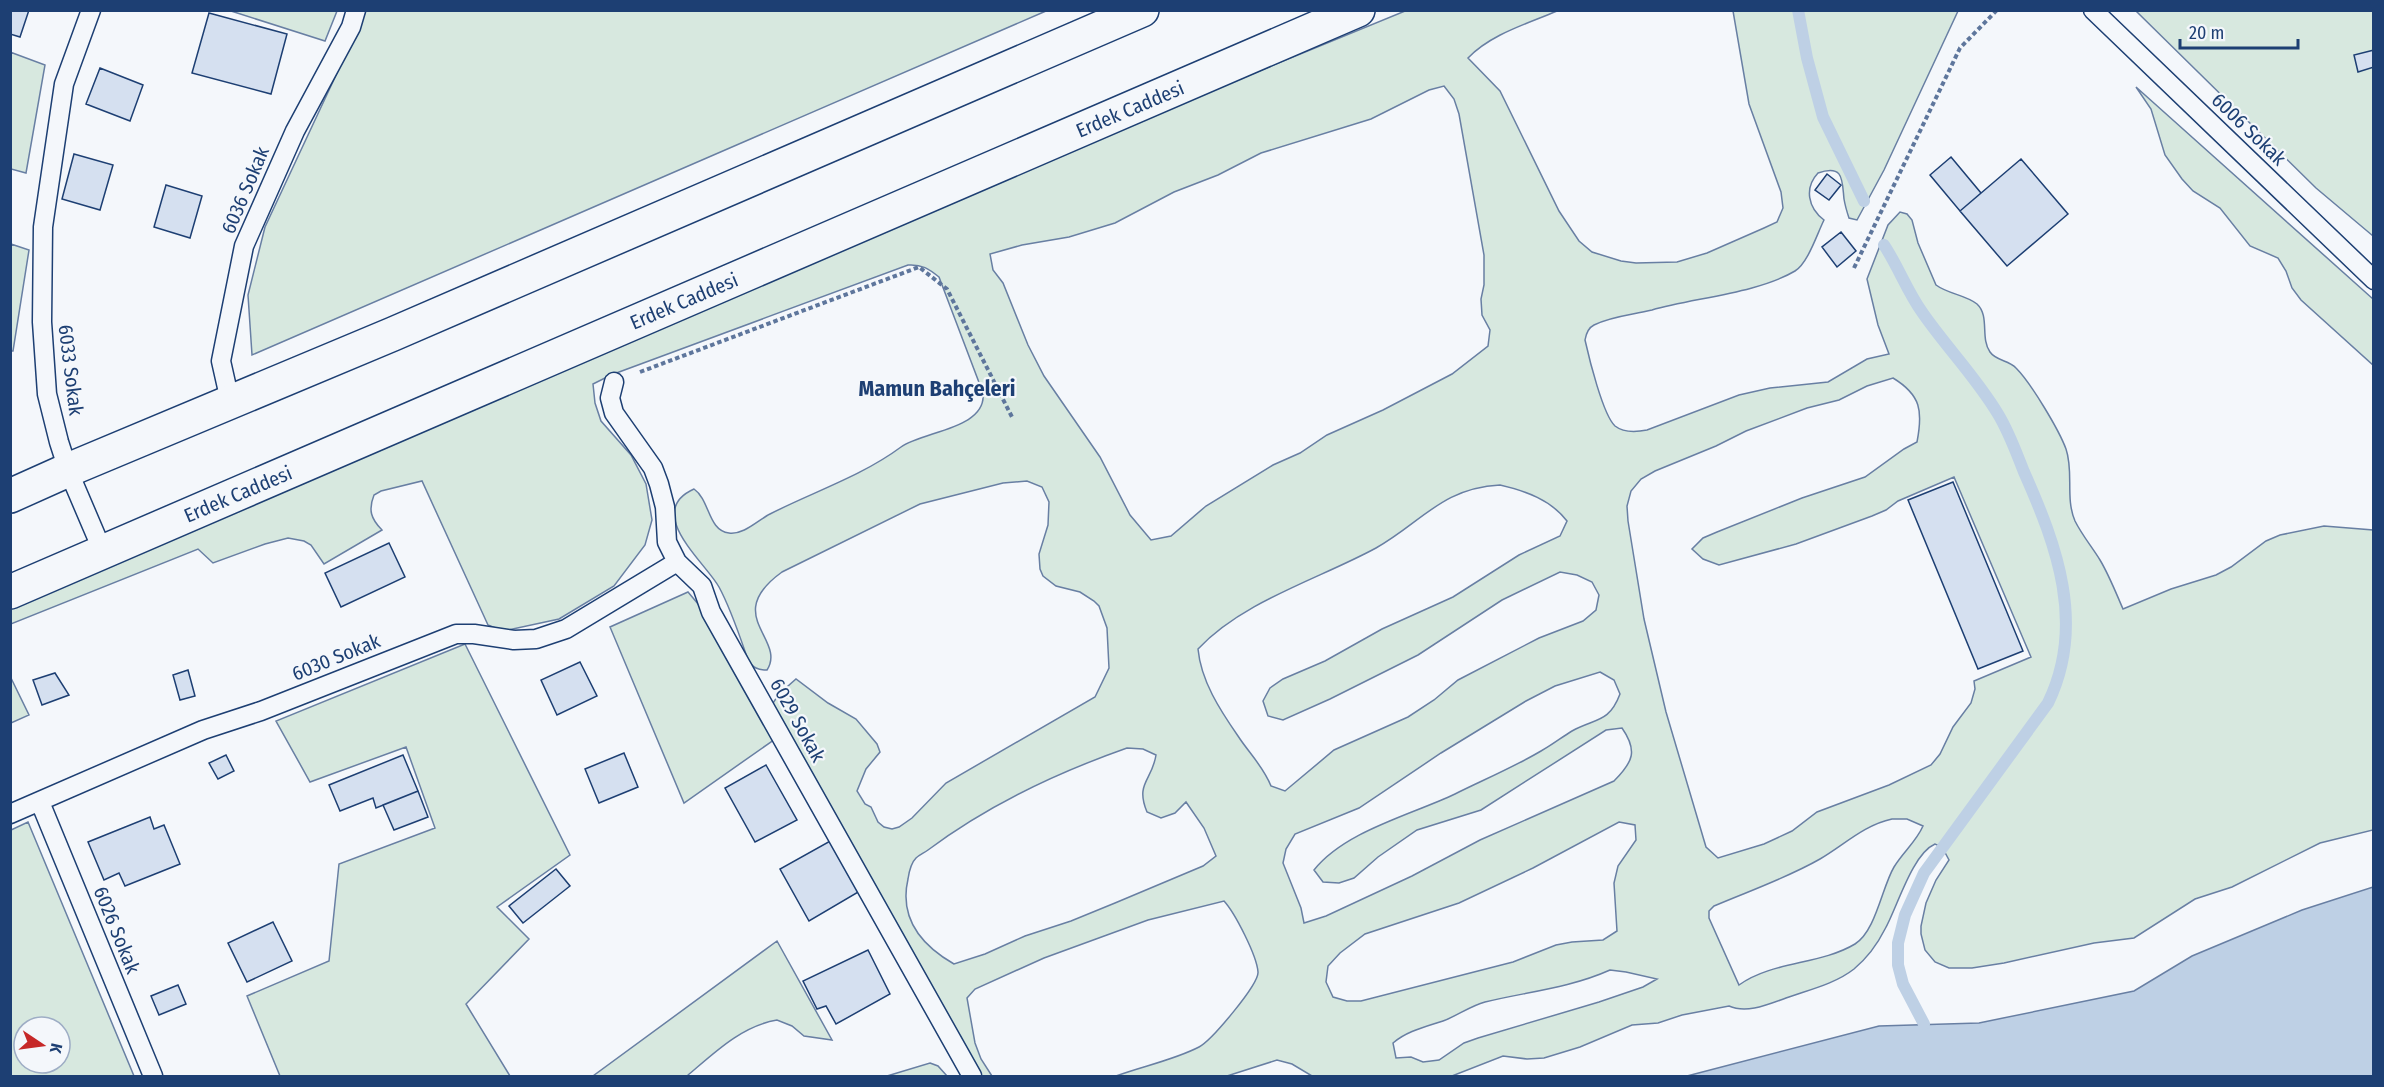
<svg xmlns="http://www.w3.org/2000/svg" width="2384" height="1087" font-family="'Fira Sans Condensed',sans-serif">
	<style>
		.green { fill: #d7e8df; stroke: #687fa3; stroke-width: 1.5; fill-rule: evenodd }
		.water { fill: #bed0e5; stroke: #687fa3; stroke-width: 1.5 }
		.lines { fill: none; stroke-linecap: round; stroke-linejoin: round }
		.stream { stroke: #bed0e5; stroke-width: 12 }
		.building { fill: #d5e0f0; stroke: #1d3f73; stroke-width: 1.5 }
		.service-casing { stroke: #1d3f73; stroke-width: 21 }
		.primary-casing { stroke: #1d3f73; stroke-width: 36 }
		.path { stroke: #5e769c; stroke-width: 4; stroke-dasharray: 4.5 3; stroke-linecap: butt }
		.service { stroke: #f4f7fb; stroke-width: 18 }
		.primary { stroke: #f4f7fb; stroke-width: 33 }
		.labels { text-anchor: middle; stroke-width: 4.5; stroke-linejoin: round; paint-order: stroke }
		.street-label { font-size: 20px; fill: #1d3f73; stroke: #f4f7fb }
		.quarter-label { font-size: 22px; font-weight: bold; fill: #1d3f73; stroke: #f4f7fb }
	</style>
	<rect width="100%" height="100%" fill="#f4f7fb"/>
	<path class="green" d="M231,11H337L325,41Z
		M366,11H1046L252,355L248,295L265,227Z
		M1405,11H1557C1527,24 1491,34 1468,58L1500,91L1559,211L1579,241L1592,252L1621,261L1636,263L1677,262L1707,253L1764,228L1777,222L1783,208L1781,192L1749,104L1733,11H1958L1884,170L1857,220L1849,218C1847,212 1845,205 1844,199C1842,180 1844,164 1818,173C1804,188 1808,208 1824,220C1817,234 1808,263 1795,271C1758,293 1694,298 1652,310C1632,315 1612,316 1594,325C1588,328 1586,334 1585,340C1589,358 1603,415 1615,426C1624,433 1637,432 1647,430L1739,395L1770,388L1828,382L1867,359L1889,354L1878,325L1867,279L1888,225L1900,212L1907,214L1912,220L1918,243L1936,285C1948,294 1966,295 1977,304C1990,316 1980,338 1990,352C1996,361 2009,360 2016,368C2031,383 2059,430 2066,449C2074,472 2065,498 2075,521C2082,535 2092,547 2100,560C2109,575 2116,593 2123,609L2171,589L2216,575L2231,567L2266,541L2280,535L2324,526L2373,530V830L2320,843L2232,887L2195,899L2134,938L2094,943L2004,963L1972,968H1949L1935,962L1925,950L1921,934V926L1926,903L1936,880L1949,860L1942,847L1935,844C1912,854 1897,908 1885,929C1878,943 1866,959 1854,969C1835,984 1808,990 1786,998C1769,1004 1747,1014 1729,1006L1682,1015L1658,1023L1632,1025L1580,1047L1544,1058L1527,1059L1503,1056L1452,1076H1312L1292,1064L1277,1060L1227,1076H1116C1143,1066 1174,1060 1199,1047C1212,1040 1259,984 1258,972C1257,956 1235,913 1224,901L1148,920L1044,958L975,989L967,998L975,1043L981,1059L992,1076H977L771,706L779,694L796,679L828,703L856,719L877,744L880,752L866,769L857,791L865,804L871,807L878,822L884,827L892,829L899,827L912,818L946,783L1095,697L1109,668L1107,628L1099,606L1094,601L1080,592L1056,586L1043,576L1040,569L1039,554L1048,525L1049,502L1042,487L1027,481L1003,483L920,504L782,572C721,616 787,639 767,670C758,670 753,668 748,660C740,637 731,609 719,587C705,562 643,512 694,489C710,500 708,531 729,533C744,535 758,520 770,514C813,492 862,476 901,447C923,431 987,429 983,393L939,277C929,269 922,264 908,265L611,375L593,384L595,403L601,421L631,455L646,484L652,520L645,545L614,586L559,619L503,631L488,625L422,481L381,491L374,495C368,510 371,519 382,530L324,564L311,545L304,541L288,538L265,544L213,563L198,549L11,624V602L1040,161ZM1444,86L1454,99L1459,114L1484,255V285L1481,299L1482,315L1490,330L1488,346L1452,374L1383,410L1327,435L1300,453L1273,465L1206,506L1171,536L1151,540L1130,515L1100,457L1044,376L1028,345L1003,283L993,270L990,254L1022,245L1069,237L1115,223L1174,192L1218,175L1261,153L1371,119L1429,90ZM1893,378C1921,395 1923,411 1917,442L1904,449L1865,477L1802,498L1717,532L1703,538L1692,549L1703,559L1719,565L1796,544L1872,516L1886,510L1898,501L1954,477L2031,657L1974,681L1975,689L1971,703L1953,727L1940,754L1931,765L1889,785L1817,812L1792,831L1764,844L1718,858L1706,847L1666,712L1644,619L1628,521L1627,506L1631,491L1641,479L1655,471L1716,446L1746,431L1807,408L1839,400L1867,386ZM1500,485C1526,491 1551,500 1567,521L1560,536L1519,555L1453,597L1382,629L1325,661L1283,679L1270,688L1263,701L1268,716L1283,720L1330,699L1418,655L1502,600L1560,572L1577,575L1592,582L1599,595L1596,610L1583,621L1539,638L1458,680L1434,700L1408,717L1334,750L1285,791L1271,786C1263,766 1249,753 1238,736C1220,710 1201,681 1198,649C1243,601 1319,579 1376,548C1422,522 1442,488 1500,485ZM1600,672L1614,680L1620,694C1609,723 1596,718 1572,731C1562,737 1552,745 1541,751C1514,767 1483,780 1455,794C1411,815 1345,831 1314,870L1323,882L1339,883L1354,878L1378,857L1417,830L1481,810L1606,730L1622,728C1638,751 1633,762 1614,781L1480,840L1412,876L1326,916L1304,923L1301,908L1283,863L1286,849L1295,834L1359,808L1441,753L1526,701L1555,686ZM1127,748L1143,749L1156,755C1152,781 1135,783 1147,812L1161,818L1175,813L1186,802L1204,828L1216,856L1203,866L1115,903L1071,921L1025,936L985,954L954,964C921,945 899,918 908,879C909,872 912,862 916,858C919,855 924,853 928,850C988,805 1056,773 1127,748ZM1892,819H1907L1923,826C1916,842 1903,852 1894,867C1882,887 1876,931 1855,944C1820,965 1772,961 1739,985L1709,918V911L1714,906C1749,891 1787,878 1820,859C1844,845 1864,825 1892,819ZM1619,822L1635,825L1636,840L1618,866L1614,883L1617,931L1603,940L1572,942L1556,945L1513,962L1361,1001H1347L1333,997L1326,982L1328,966L1340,953L1365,934L1459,903L1533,868ZM1610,970L1626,972L1657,979L1643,987L1599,1002L1478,1038L1464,1043L1439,1060L1423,1062L1411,1057L1396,1058L1393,1043C1407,1031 1425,1027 1443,1021C1457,1016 1470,1006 1485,1002C1526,992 1570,988 1610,970Z
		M2136,11H2373V236L2316,188Z
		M10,52L45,65L26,173L11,169Z
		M2136,87L2373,299V365L2301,300L2292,288L2286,271L2278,258L2250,246L2220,208L2193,191L2182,179L2165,155L2151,109Z
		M11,244L29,250L13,351H11Z
		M688,592L704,611L778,737L684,803L610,627Z
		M465,644L570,855L497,907L529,939L466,1004L510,1076H280L247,996L329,961L339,864L435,828L406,747L310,782L276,721Z
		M10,676L29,715L11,723H10Z
		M28,822L134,1076H11V830ZM24,1027H60V1063H24Z
		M777,941L832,1040L804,1036L792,1026L777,1020C741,1026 713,1054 687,1076H593Z
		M930,1063L938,1066L947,1076H887Z"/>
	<path class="water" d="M2373,887V1076H1687L1879,1026L1979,1023L2134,991L2192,956L2302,910Z"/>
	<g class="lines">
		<path class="stream" d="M1798,10L1807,58L1823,117L1864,201
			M1884,245C1898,266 1907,291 1922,312C1946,347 1976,377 1998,414C2009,432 2016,452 2024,472C2057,546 2086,625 2048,703L1924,873L1905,915L1898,943V965L1903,984L1924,1024"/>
	</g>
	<path class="building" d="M10,10H29L20,37L10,34Z
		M209,13L287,34L271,94L192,73Z
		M2374,50V67L2358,72L2354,55Z
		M100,68L143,85L130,121L86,104Z
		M74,154L113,165L100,210L62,199Z
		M1951,157L1981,193L1960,211L1930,175Z
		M2021,159L2068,214L2007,266L1960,211Z
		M1827,174L1841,185L1829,200L1815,190Z
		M166,185L202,196L190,238L154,227Z
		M1841,232L1856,251L1837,267L1822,247Z
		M1953,482L2023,651L1978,669L1908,500Z
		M389,543L405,577L341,607L325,573Z
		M580,662L597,696L557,715L541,680Z
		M188,670L195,696L180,700L173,675Z
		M55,673L69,695L42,705L33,680Z
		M624,753L638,787L599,803L585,769Z
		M226,755L234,771L218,779L209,763Z
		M403,755L418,791L376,808L373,798L340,811L329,785Z
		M766,765L797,820L755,842L725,788Z
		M418,791L428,817L394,830L383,805Z
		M150,817L154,829L164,825L180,864L125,886L119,873L104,880L88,842Z
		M832,840L860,891L809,921L780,869Z
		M556,869L570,886L523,923L509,906Z
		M273,922L292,961L247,982L228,943Z
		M868,950L890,994L836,1024L826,1006L817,1009L803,981Z
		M178,985L186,1004L159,1015L151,996Z"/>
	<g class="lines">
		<g class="service-casing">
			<path id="service" d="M91,10L64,84L43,227L42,322L47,394L59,442L68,470L103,552
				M2093,10L2374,280
				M614,382L610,398L614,413L653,468L659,484L665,507L667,542L677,562L702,586L711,612L972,1076
				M230,401L221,361L244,246L295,131L351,27L356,10
				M40,802L153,1076
				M10,814L203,730L261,711L456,634H474L514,640L536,639L566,629L677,562"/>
		</g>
		<g class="primary-casing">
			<path id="primary" d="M10,496L68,470L393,334L1142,10
				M10,592L1358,10"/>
		</g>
		<path class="path" d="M1854,268L1960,48L1997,10
			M640,372L919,267L947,289L1012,417"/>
		<use href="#service" class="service"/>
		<use href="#primary" class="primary"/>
	</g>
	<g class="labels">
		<g class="street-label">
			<text transform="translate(1130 109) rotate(-23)" y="7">Erdek Caddesi</text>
			<text transform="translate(2249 129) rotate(44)" y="7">6006 Sokak</text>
			<text transform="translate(245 190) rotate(-67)" y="7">6036 Sokak</text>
			<text transform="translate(684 301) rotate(-23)" y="7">Erdek Caddesi</text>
			<text transform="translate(71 370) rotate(83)" y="7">6033 Sokak</text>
			<text transform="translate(238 494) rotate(-23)" y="7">Erdek Caddesi</text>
			<text transform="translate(336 657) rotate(-22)" y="7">6030 Sokak</text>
			<text transform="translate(798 720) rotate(61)" y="7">6029 Sokak</text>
			<text transform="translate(117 930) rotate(68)" y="7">6026 Sokak</text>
		</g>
		<g class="quarter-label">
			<text x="937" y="396">Mamun Bahçeleri</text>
		</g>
	</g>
	<rect width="2384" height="1087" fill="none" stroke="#1d3f73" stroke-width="24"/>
	<g transform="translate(42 1045) rotate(103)"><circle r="28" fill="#f4f7fb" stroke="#9eadc5" stroke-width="1.5"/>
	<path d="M0-4.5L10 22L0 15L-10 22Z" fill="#c62828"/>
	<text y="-9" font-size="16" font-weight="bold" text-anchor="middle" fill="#1d3f73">K</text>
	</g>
	<path d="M2180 39v9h118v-9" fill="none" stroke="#1d3f73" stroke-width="3"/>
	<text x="2189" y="39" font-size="18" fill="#1d3f73" stroke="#f4f7fb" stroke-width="4.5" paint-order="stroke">20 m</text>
</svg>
